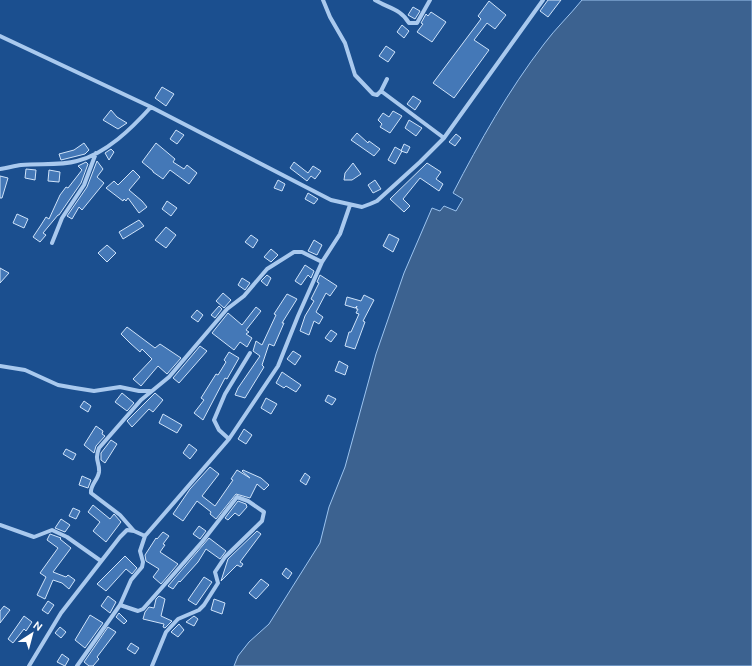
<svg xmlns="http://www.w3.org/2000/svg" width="752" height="666" font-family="Ubuntu,sans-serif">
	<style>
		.water { fill: #3c6290; stroke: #9cc4f0 }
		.building { fill: #4478b7; stroke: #cfe3fa }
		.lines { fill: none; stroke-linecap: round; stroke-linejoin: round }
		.street { stroke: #a9c9ee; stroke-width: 4 }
	</style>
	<rect width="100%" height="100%" fill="#1b4f8f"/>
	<path class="water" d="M582,0H752V666H234L238,656L249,642L269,624L320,543L329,507L345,467L376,354L404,273L432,208L440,211L444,206L456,211L463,199L453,193C480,141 508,91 544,44C555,29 570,15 582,0Z"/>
	<path class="building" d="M548,0H561L548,17L540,11Z
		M489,1L506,15L495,29L487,23L474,40L489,50L454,98L433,83L481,19L478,16Z
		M413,7L420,11L415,19L408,15Z
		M431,12L446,22L432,42L417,32L423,24L421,23L426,14L428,16Z
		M402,25L409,31L404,38L397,32Z
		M386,46L395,52L388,62L379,56Z
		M162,87L174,94L166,106L155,98Z
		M413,96L421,101L415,110L407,104Z
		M111,110L117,117L127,123L118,129L103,120Z
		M393,111L402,116L390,133L380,127L382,124L378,120L383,113L389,117Z
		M409,120L422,128L416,136L405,128Z
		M176,130L184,135L177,144L170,139Z
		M357,133L368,143L369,141L380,149L374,156L351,140Z
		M456,134L461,138L455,146L449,142Z
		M84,143L89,150L85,154L61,160L59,154L74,150Z
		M156,143L175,159L173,162L184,169L187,165L197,173L189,184L170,170L163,179L153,172V171L142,162Z
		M404,144L410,147L407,153L401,151Z
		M395,147L402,151L395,164L388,160Z
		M111,149L114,152L109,160L105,153Z
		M97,161L103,169L97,177L104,183L82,210L79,207L72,219L67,216L87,187Z
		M86,162L88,164L81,183L59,215H58L43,233L46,235L40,242L33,237L41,225L46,217L49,219L60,195L66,187L68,188L82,170L78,166Z
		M294,162L308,173L313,166L321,171L315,179L311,176L307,181L290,168Z
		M353,163L361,174L352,180H344L345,173Z
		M427,163L441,172L436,179L443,184L439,191L420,178L403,199L410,206L404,212L390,199Z
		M26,169L36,170L35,180L25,178Z
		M49,170L60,172L59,182L48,181Z
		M133,170L140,177L129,190L142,201L147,207L139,213L128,198L126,201L124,199L123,201L106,188L114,181L118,185Z
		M0,176L8,178L2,198H0Z
		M278,180L285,184L282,191L274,188Z
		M375,180L381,189L373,193L368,185Z
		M308,193L318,199L314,204L305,199Z
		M167,201L177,208L171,216L162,209Z
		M17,214L28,219L24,228L13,223Z
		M139,220L144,226L123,239L119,232Z
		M166,227L176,235L166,248L155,240Z
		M389,234L399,239L393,252L383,246Z
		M251,235L258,240L253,248L245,242Z
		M314,240L322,245L317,255L308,251Z
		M107,245L116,253L107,262L98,253Z
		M271,249L278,255L271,262L264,257Z
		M305,265L314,271L311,278L308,275L301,285L295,281Z
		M0,268L9,273L0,283Z
		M267,275L271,278L267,286L261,281Z
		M320,275L337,286L330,296L326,293L316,312L323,317L319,324L314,321L309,335L300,331L305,316L314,301L311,299L319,283L317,282Z
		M242,278L250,283L245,290L238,285Z
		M223,293L231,300L224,308L216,301Z
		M287,294L297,299L282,323H284L274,346L269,344L262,365L264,367L245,398L235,395L238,388L260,356L253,351L256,341L262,345L276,315L274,314Z
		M364,295L374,300L363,321L365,322L355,349L345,346L349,332H351L359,314L356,313L358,309H356L357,306L355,308L345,305L347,297L361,301Z
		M219,306L222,309L215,318L211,315Z
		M256,307L261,311L246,330L249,332L246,334L252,338L247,347L240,342L234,350L212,333L228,313L242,325Z
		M197,310L203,315L198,322L191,317Z
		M127,327L155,348L160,344L181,358L167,374L158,366L141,386L133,379L152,359L142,349L140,352L130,343L121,334Z
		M331,330L337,334L331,342L325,338Z
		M200,346L207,351L179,383L173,378Z
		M293,351L301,356L295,365L287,359Z
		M229,352L239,358L227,379L225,378L203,420L194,413L204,400L201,398L216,374L218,375L226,362L224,360Z
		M339,361L348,366L345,375L335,371Z
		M282,372L301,385L296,392L286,386L284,388L276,383Z
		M122,393L134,403L127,411L115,402Z
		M155,393L163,400L153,412L149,409L132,427L127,421Z
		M328,395L336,399L332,405L325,401Z
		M266,398L277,404L271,414L261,408Z
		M84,401L91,406L88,412L80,407Z
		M163,414L182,425L177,433L159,423Z
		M96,426L103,431L102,434L105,436L96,446L94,453L84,445Z
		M244,429L252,435L246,444L238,439Z
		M111,440L117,444L105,463L101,460V453Z
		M189,444L197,450L190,459L183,453Z
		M66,449L76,454L73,460L63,454Z
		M210,467L219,474L202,496L215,506L233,480L231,479L237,470L250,478L242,471L243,470L261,478L269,485L264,490L257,484L250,498L236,494L216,519L210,514L211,512L197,501L183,521L173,514L190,489Z
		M305,473L310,477L306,485L300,481Z
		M82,476L91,480L88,488L79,485Z
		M238,501L246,504L247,507L239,516L235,513L228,520L225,518Z
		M93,505L110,519L114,514L121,522L106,542L93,531L100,522L88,512Z
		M73,508L80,511L76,519L69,516Z
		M61,519L70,525L65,532L55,528Z
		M199,526L206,531L200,539L193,534Z
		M257,531L261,534L240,562L243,564L241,567L237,565L221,581L228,559Z
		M163,532L169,536L163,544L165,545L160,552L178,564L161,584L153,577L159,569L146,561L145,555L156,538L157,539Z
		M50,534L61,538L60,539L71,548L53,572L66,577L68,575L75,580L69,589L62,583L53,580L45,599L37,595L46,577L40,573L58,548L47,540Z
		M209,538L226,551L220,559L206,549L198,562L180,582L179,581L173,589L168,586Z
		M125,556L137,568L132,574L126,569L106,591L97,584Z
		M286,568L292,573L288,579L282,574Z
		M204,577L212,582L196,605L188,600Z
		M261,579L269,585L256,599L249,593Z
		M108,596L116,602L110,613L101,606Z
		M159,596L165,599L161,616L172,621L165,628L163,627L164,624L143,619L145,612L149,607L154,608L156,599Z
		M214,599L225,603L222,614L211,610Z
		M48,601L54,605L48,614L42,610Z
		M4,606L10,610L0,623V611Z
		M119,613L127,621L124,624L116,617Z
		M90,615L103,623L85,648L75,640Z
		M24,616L32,622L26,631L24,629L13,643L8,639Z
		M194,616L198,619L194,626L186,622Z
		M179,624L184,630L178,637L171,632Z
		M60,627L66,632L61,638L55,633Z
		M108,627L116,632L97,657L99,659L93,666H89L84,662Z
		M131,643L139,648L135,654L127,649Z
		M62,654L69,659L65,666L57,662Z"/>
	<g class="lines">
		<path class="street" d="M323,0L330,17L345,43L355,75L373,94L377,95L381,91
			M375,0C388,8 401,9 409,23H417L430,0
			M0,36L151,107L331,200L362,207L370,204L377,201L420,162L444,138L543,0
			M387,79L381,91L444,138
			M0,169C7,168 14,166 21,165C40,163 59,166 77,161C106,154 132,128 151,107
			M52,243L62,218L84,185L96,153
			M0,366L25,370L58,385L75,388L94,391L120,387L139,391H150
			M229,439L219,430L214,420L225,394L250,353
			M0,525L34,537L52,530L67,537L101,561
			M134,531L120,515L91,493C90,485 98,480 99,472C100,462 94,461 99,448L141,400L169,377L227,309L244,296L267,269L294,252H302L322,262
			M120,605L138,611L143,609L202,542L237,497L248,501L264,512L262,521L225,557L215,572L218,583L204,605L199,610L178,619L166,632L152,666
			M29,666L61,613L120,537L127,530L134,531L145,536
			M77,666L120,605L131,580L142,567L143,562L140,551L145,536L229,439L278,366L298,316L322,262L340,234L350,205"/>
	</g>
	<g transform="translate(32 634) rotate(36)" stroke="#1b4f8f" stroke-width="3" paint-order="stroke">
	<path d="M0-3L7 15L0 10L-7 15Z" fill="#ffffff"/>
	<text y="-6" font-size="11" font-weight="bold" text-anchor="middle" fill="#ffffff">N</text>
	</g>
</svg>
